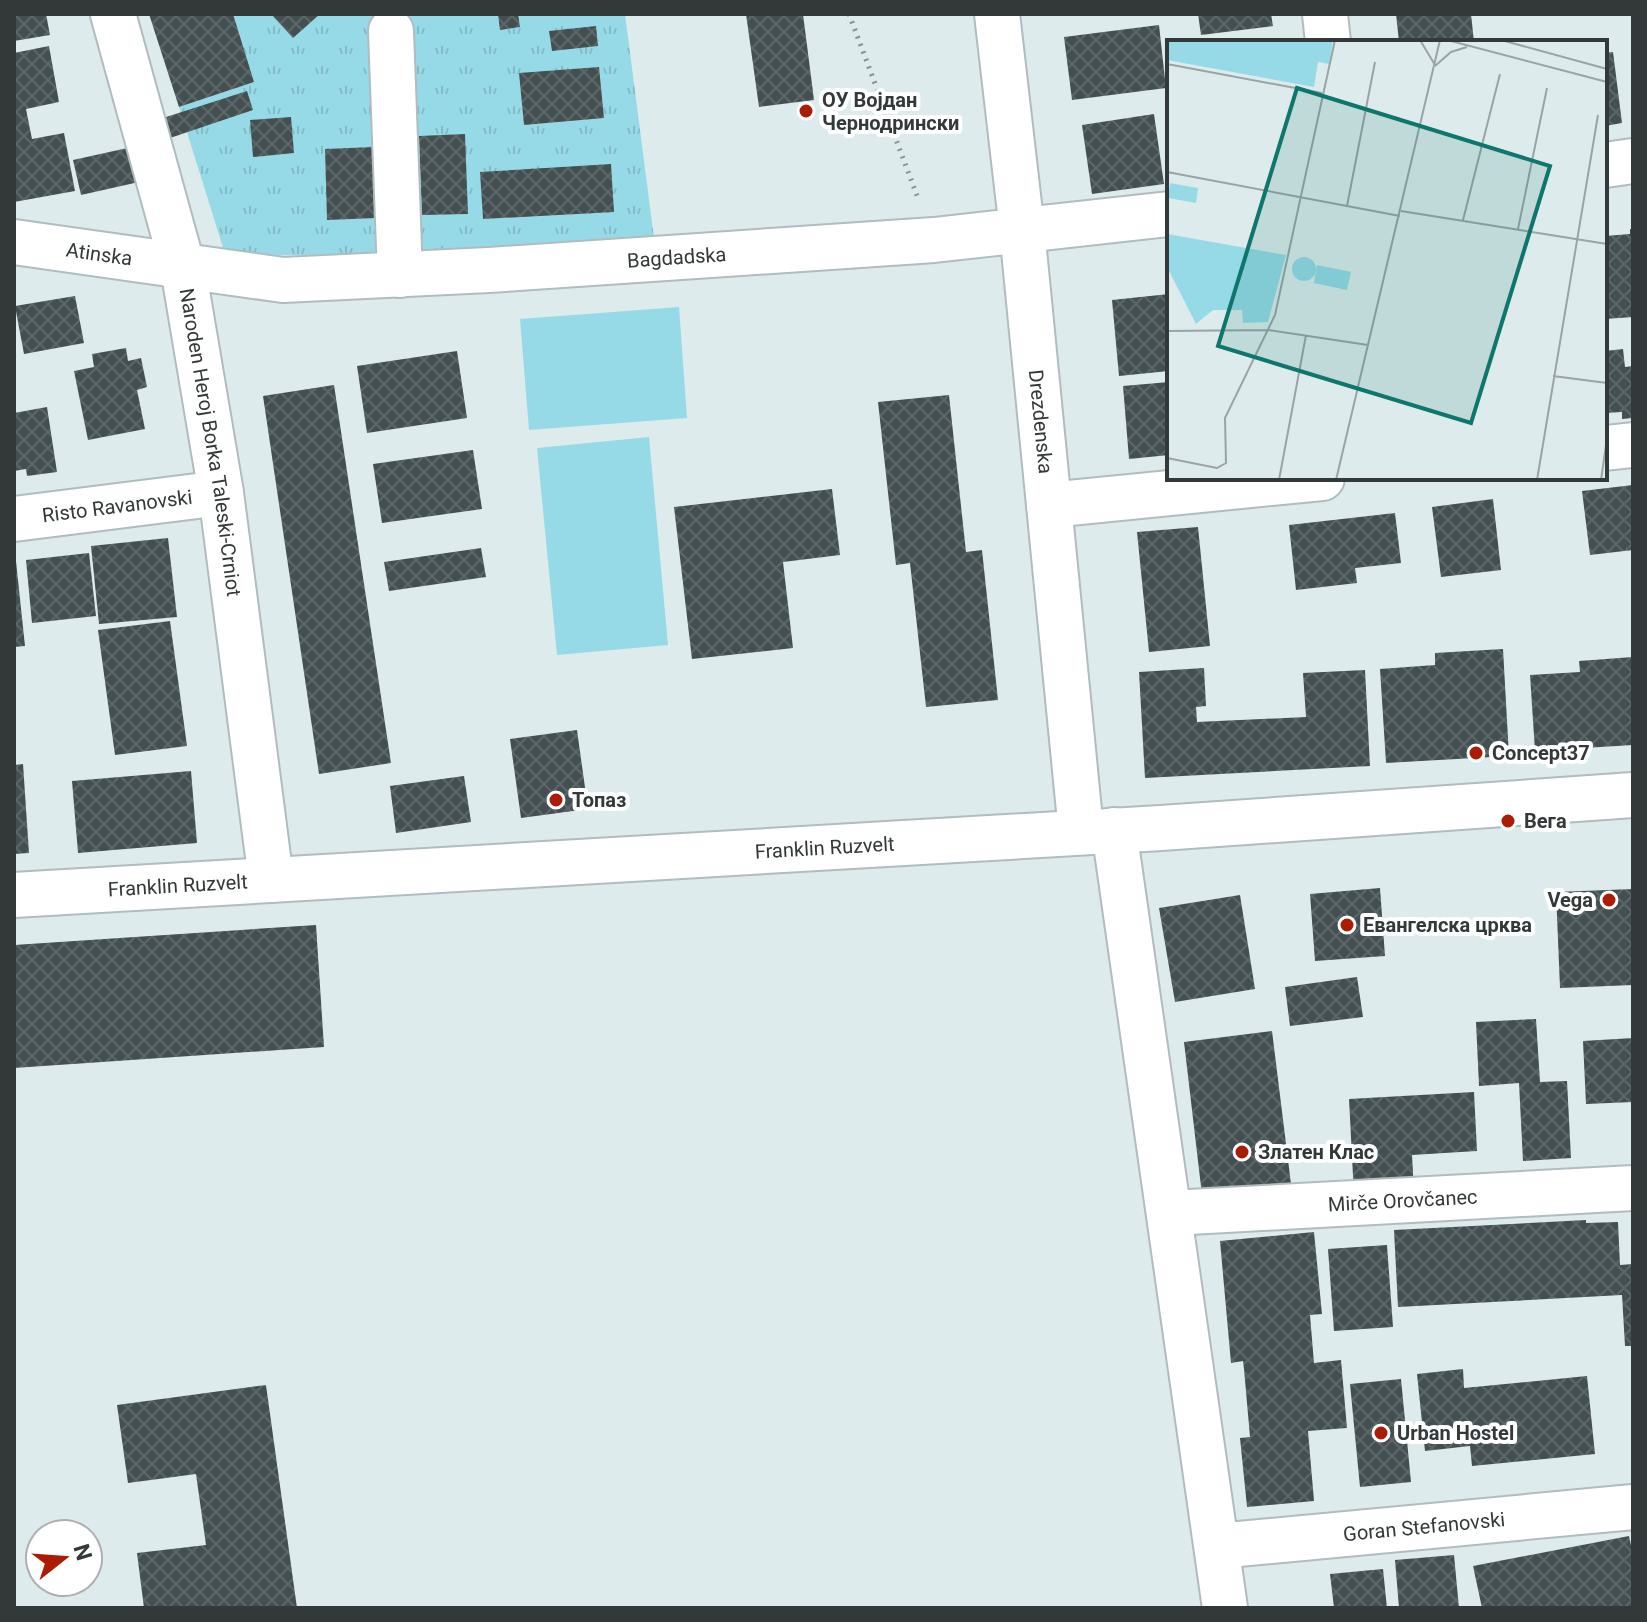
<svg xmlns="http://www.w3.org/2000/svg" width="1647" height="1622" font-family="Roboto,sans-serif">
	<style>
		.grass { fill: url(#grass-tufts) }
		.green { fill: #97dae7 }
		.building { fill: url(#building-cross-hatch) }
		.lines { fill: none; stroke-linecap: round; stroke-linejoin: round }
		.minor-casing { stroke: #b0bcbf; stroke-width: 48 }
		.path { stroke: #899294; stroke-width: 5; stroke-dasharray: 2 6; stroke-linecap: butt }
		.minor { stroke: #fff; stroke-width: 44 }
		.poi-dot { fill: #ab1c04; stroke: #fff; stroke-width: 3 }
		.labels { text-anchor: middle; stroke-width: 8; stroke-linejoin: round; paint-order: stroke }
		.poi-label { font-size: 20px; font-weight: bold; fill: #333839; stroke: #fff; text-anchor: start }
		.street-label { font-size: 20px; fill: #333839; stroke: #fff }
		.inset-road { fill: none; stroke: #9aa3a5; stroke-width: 2 }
		.view { fill: #0f766e; fill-opacity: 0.15; stroke: #0f766e; stroke-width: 4 }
		.inset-edge { fill: none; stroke: #333839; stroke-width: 4 }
	</style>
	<defs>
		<pattern id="grass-tufts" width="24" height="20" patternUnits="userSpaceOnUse" patternTransform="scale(2)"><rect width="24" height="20" fill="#97dae7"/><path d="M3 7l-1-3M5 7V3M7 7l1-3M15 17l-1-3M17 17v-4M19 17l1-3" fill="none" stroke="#83bcc7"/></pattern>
		<pattern id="building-cross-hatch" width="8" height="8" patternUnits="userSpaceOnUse" patternTransform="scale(2)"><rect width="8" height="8" fill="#444f51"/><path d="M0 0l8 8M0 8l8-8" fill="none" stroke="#5d6668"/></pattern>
	</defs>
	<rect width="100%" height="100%" fill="#deebed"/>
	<path class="grass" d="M233,14H625L654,238L415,257L225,254L179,107L253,82Z"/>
	<path class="green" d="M679,307L687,418L529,430L520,319Z
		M649,437L668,645L557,655L537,448Z"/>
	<path class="building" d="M14,14H46L50,35L14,41Z
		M149,14H233L254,82L179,107Z
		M271,14H320L293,38Z
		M498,14H518L520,27L500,30Z
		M746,14H803L814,100L759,107Z
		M1198,14H1271L1273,26L1201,35Z
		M1396,14H1471L1474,42H1399Z
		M1159,25L1166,88L1072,100L1064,37Z
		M596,26L598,46L552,51L549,31Z
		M49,46L59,102L26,109L32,139L64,133L75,191L14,202V53Z
		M1613,52L1622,123L1605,126V53Z
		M599,67L604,118L524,125L519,73Z
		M247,91L253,110L170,138L163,118Z
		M1154,114L1164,184L1092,194L1082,125Z
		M291,117L294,153L253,157L250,120Z
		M465,134L468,214L422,215L419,136Z
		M132,147L139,182L81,195L73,160Z
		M374,147L376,218L327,220L325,149Z
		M611,164L614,212L483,219L480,172Z
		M1630,229H1633V317L1605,319V236L1630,234Z
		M1169,294V371L1119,376L1112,300Z
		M75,296L84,343L24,354L15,306Z
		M126,348L128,361L141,358L147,387L137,390L145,429L88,440L74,371L94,367L92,354Z
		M1623,349L1625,367L1633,366V418L1622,419V412L1605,413V351Z
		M457,351L467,418L367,433L357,366Z
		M1169,382V455L1129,459L1123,386Z
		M334,385L391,763L319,774L263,396Z
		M949,395L966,552L982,550L998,700L926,707L910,563L896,565L878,402Z
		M47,407L57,472L27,476L26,469L14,471V413Z
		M473,450L482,509L382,523L373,464Z
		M1633,485V550L1590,555L1582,491Z
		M832,489L840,555L783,562L793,648L692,659L674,507Z
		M1493,499L1501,570L1441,577L1432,507Z
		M1395,513L1401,563L1355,568L1357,583L1296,590L1289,525Z
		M1198,527L1210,646L1149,652L1137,532Z
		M168,538L177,617L99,624L91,546Z
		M481,548L486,577L389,591L384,562Z
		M89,553L96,616L32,623L26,560Z
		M14,561H16L25,646L14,647Z
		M170,621L187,746L115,755L98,630Z
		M1503,649L1509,756L1386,763L1380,669L1435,665V653Z
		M1633,657V745L1535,751L1530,675L1580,672L1579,661Z
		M1204,668L1206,706L1196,707L1197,722L1306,717L1303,673L1365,670L1370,766L1145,778L1139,672Z
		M577,730L588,809L521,818L510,739Z
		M23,764L29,853L14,854V765Z
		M191,771L197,843L78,853L72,781Z
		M464,776L471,822L396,833L390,786Z
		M1380,888L1385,956L1315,961L1310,894Z
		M1633,889V985L1560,988L1556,892Z
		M1240,895L1255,989L1175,1002L1159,908Z
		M316,925L324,1047L14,1068V945Z
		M1357,977L1363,1017L1290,1026L1285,987Z
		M1536,1019L1540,1082L1567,1081L1571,1158L1523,1161L1519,1083L1479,1086L1476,1022Z
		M1272,1031L1291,1184L1202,1195L1184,1042Z
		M1633,1038V1102L1586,1104L1583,1041Z
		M1474,1092L1477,1151L1412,1155L1414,1191L1354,1195L1349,1099Z
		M1586,1220V1223L1618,1222L1620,1265L1633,1264V1346H1625L1622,1295L1398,1307L1394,1230Z
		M1314,1232L1322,1314L1310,1315L1314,1363L1341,1360L1347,1428L1308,1431L1314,1501L1247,1507L1240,1438L1250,1437L1244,1369L1243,1361L1231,1363L1220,1241Z
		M1387,1245L1393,1327L1334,1331L1328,1249Z
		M1463,1369L1464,1388L1587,1376L1595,1454L1472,1466L1470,1446L1425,1451L1417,1374Z
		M1401,1379L1411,1482L1360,1487L1350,1384Z
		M266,1385L297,1608H144L137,1553L206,1545L196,1474L128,1483L117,1405Z
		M1629,1536L1633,1555V1608H1482L1473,1566Z
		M1454,1555L1459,1608H1399L1395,1560Z
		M1383,1569L1387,1608H1334L1330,1574Z"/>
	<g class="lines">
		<g class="minor-casing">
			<g id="minor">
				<path id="s1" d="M113,14L183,268L221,493L271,880"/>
				<path id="s2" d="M997,14L1022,230L1081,831"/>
				<path d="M1325,14L1328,42"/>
				<path d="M391,31L400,275"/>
				<path d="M1605,165L1633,161"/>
				<path id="s3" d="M14,242L283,280L489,270L934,240L1169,214"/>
				<path d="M1605,448L1633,445"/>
				<path d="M1049,505L1322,478"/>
				<path id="s4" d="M14,519L221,493"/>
				<path d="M1114,830L1225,1608"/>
				<path id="s5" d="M14,895L1161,828L1633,795"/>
				<path id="s6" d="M1171,1213L1633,1188"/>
				<path id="s7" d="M1217,1546L1633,1507"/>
			</g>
		</g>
		<path class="path" d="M849,14L919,201"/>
		<use href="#minor" class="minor"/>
	</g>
	<g class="poi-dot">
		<circle cx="806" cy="111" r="8"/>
		<circle cx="1476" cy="753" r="8"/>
		<circle cx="556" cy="800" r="8"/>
		<circle cx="1508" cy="821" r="8"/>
		<circle cx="1609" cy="900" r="8"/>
		<circle cx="1347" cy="925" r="8"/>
		<circle cx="1242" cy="1152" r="8"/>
		<circle cx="1381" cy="1433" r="8"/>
	</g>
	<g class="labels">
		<g class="poi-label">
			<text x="822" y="107">ОУ Војдан<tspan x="822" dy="23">Чернодрински</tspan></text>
			<text x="1492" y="760">Concept37</text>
			<text x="572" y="807">Топаз</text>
			<text x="1524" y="828">Вега</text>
			<text x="1593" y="907" text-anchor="end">Vega</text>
			<text x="1363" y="932">Евангелска црква</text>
			<text x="1258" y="1159">Златен Клас</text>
			<text x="1397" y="1440">Urban Hostel</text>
		</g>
		<g class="street-label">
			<text dy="7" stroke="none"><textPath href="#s3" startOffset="86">Atinska</textPath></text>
			<text dy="7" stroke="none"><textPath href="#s3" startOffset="666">Bagdadska</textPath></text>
			<text dy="7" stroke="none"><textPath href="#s2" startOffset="410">Drezdenska</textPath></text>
			<text dy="7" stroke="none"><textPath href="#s1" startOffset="440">Naroden Heroj Borka Taleski-Crniot</textPath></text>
			<text dy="7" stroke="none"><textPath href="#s4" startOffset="104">Risto Ravanovski</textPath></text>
			<text dy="7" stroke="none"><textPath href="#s5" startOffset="812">Franklin Ruzvelt</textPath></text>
			<text dy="7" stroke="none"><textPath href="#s5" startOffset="164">Franklin Ruzvelt</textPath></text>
			<text dy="7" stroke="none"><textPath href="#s6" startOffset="232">Mirče Orovčanec</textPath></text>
			<text dy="7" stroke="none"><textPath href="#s7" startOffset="208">Goran Stefanovski</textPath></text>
		</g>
	</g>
	<g transform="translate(1167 40)">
		<rect width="440" height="440" fill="#deebed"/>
		<path d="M166,0L162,24L151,22L147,47L0,20V1ZM0,194L119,215L101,282L76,283L75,270H46L29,284L0,227Z" fill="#97dae7"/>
		<path d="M3,143L31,148L29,163L1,158ZM125 229a12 12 0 1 1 24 0a12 12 0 1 1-24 0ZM150,225L184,232L180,250L147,243Z" fill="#97dae7"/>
		<path class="inset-road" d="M253,0L268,25M280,0L440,42M334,0L440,29M0,24L155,53M268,26L284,12L300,7M0,132L233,176M180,166L208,22M234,171L440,204M296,180L333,34M351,189L380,48M0,291L102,290L201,305M386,336L440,343M0,418L50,428L59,423L58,378L108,275L168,0M112,440L139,295M169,440L273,0M370,440L431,75M434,440L440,398"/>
		<path class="view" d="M130,48L383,126L304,383L51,306Z"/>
		<rect width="440" height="440" class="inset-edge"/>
	</g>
	<rect width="1647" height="1622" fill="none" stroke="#333839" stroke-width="32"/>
	<g transform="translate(64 1558) rotate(73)"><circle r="38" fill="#ffffff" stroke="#adafb0" stroke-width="2"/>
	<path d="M0-6L14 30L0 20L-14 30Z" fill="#ab1c04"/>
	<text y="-12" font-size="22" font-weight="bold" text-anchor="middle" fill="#333839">N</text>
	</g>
</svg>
